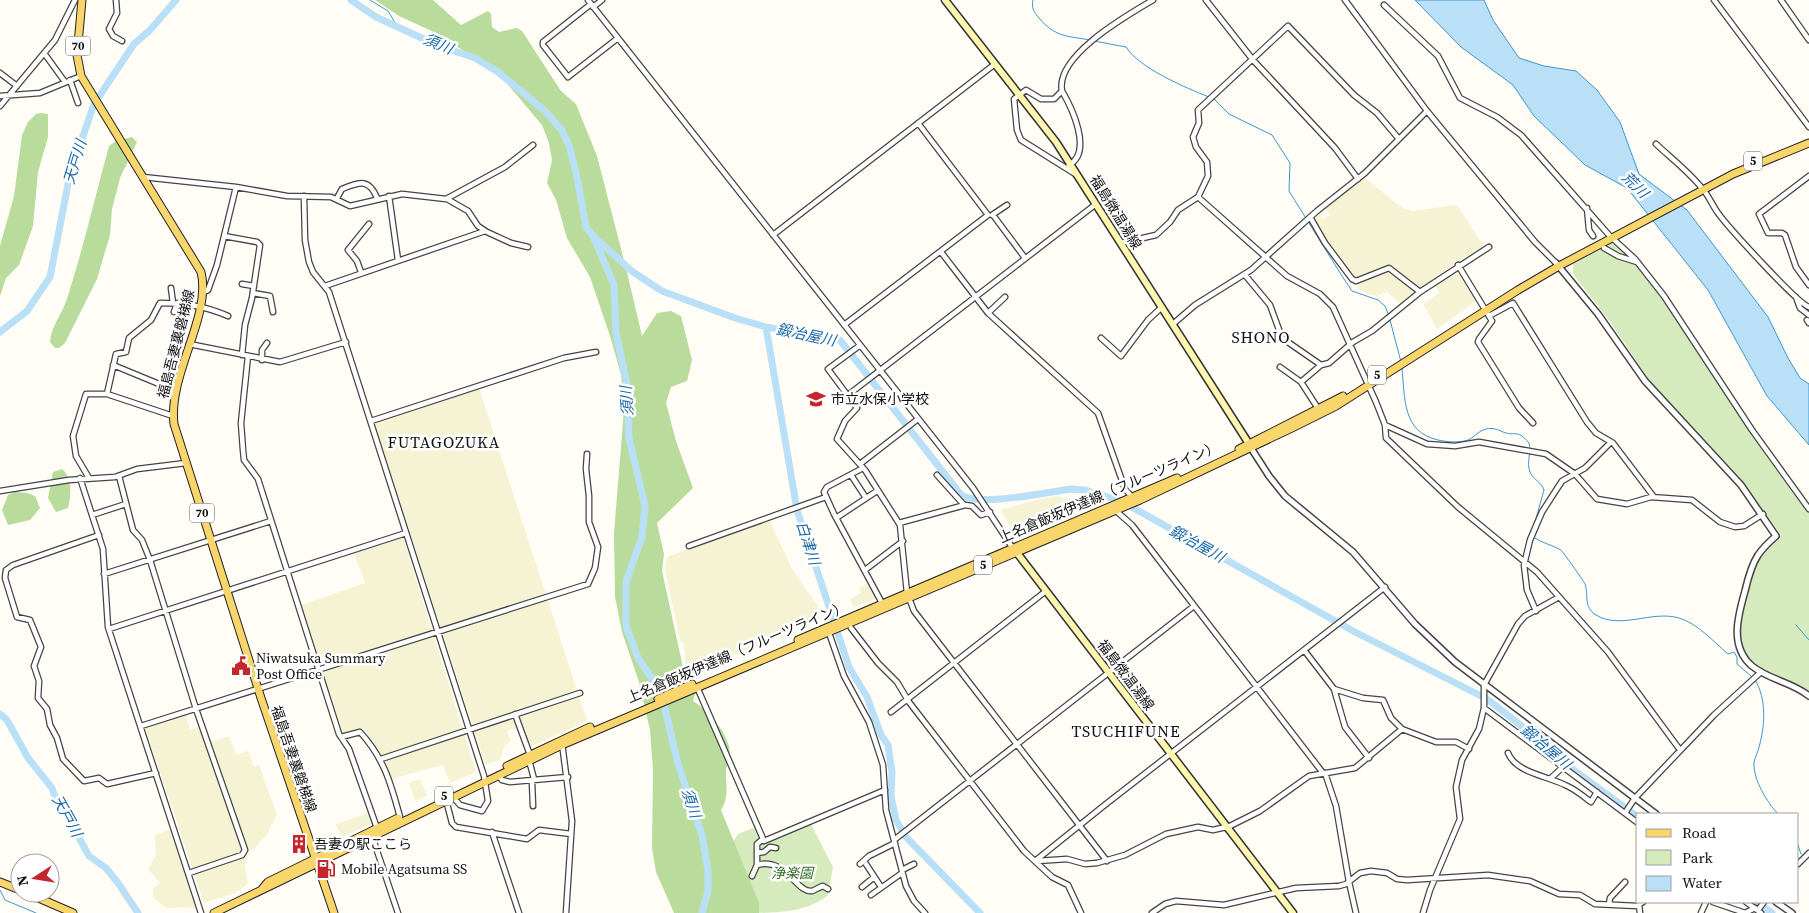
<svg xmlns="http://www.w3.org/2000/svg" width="1809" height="913" font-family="'Source Serif 4','Noto Sans JP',serif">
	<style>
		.farmland { fill: #f6f3d4 }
		.green { fill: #d5ebbd }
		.forest { fill: #b9dc9c }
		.water { fill: #b9e0f7; stroke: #3f96cf }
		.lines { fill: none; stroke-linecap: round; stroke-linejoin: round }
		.stream { stroke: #3f96cf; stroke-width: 1 }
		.river { stroke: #b9e0f7; stroke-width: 7 }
		.minor-tunnel { stroke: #dbdad3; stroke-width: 4.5; stroke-dasharray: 4.5 2; stroke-linecap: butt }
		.minor-casing { stroke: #444; stroke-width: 7 }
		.tertiary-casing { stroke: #444; stroke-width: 8 }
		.secondary-casing { stroke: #333; stroke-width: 9 }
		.primary-casing { stroke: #222; stroke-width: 9 }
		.minor { stroke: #fff; stroke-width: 4.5 }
		.tertiary { stroke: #fff; stroke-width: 5 }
		.secondary { stroke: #fff6b0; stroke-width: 6 }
		.primary { stroke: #f9d66b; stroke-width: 7 }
		.labels { text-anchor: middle; stroke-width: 5; stroke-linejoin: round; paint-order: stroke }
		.shield { fill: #fff; stroke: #585858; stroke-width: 1 }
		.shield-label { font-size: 12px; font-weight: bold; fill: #111 }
		.street-label { font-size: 14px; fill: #111; stroke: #fff }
		.poi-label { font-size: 14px; fill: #111; stroke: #fff; text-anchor: start }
		.park-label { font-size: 14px; font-style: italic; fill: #2f6b1f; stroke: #fff }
		.water-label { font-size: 15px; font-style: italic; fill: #1768a6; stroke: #fff }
		.quarter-label { font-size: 16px; letter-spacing: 1px; fill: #111; stroke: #fff }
	</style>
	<rect width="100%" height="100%" fill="#fffdf5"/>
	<path class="farmland" d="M1364,177L1402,208L1413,211L1457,205L1484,246L1455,263L1401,304L1387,292L1376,296L1367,294L1360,290L1327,242L1313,218L1318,214L1323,219L1330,215L1325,208Z
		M1458,270L1477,300L1437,329L1423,304L1440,293L1435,285Z
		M479,388L587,721L528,748L521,726L507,731L511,741L505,745L500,760L485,764L374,421Z
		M1058,496L1086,505L1020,535L1014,534L1001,510L1036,500Z
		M769,519L791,567L817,605L819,615L816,621L787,629L788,634L690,672L685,671V653L683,643L680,641L665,569L667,557Z
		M403,537L476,772L450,783L443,765L392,779L385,760L363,728L341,734L301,605L365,583L354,553Z
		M869,583L878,598L854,607L850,599L861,593L859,588Z
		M186,715L190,730L198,727L206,744L229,736L236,755L248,751L254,767L259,765L277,814L266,836L247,856L245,866L248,884L235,893L204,903L145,728Z
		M420,779L427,796L415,801L409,783Z
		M369,813L373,823L342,837L335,824Z
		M170,830L196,907L166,908L153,897V889L160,883L148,869L156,855L155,835Z"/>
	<path class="green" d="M1614,242L1634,261L1662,296L1809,513V693L1755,665L1744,652L1740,642L1739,618L1755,562L1769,545L1781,535L1738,475L1650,381L1611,323L1573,274V264Z
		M811,824L833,867L828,895C806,913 776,913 747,913L725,854L738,834L756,827L762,842L767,843Z"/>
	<path class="forest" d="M375,0H433L461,25L488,11L491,14L492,27L499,32L517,28L522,31L561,91L576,104L597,156L627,272L642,336L657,313L671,311L681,316L692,360L687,381L671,387L666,403L676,441L693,488L657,523L664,554L662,571L684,672L696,690L693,701C708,710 724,729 729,746C731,754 726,765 726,773C726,787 729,797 721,810L759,903V913H674L656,872L652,848L653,770L650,730L639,682L622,632L615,597L614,533L624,410L621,375L611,339L590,277L567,238L556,200L547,183L552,160L549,143L542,125L498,73L453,44L449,39L399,16Z
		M42,113L48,114V137L38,172L33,226L19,265L6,278L0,296V246L14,196L22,135L28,122L36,114Z
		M132,137L137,142L120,178L112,209L110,235L97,279L65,343L59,348H55L50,342C51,326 62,314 67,299C83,249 95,197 109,146L116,141Z
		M62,469C73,478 71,495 68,508L56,512L48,498L53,472Z
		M15,492L27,493L35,496L40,508L30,520L8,525L2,510L8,495Z"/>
	<path class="water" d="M1415,0H1484L1493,20L1519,58L1544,66L1576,71L1597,90L1620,122L1639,174L1687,210L1768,317L1788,358L1800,378L1809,384V445L1767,396L1708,290L1627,188L1585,165L1534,116L1513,85L1461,47Z"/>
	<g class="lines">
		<path class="stream" d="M370,0L388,11L397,26
			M1033,0C1031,8 1034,12 1039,18C1055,37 1067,36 1090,40
			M1094,41L1126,47C1139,68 1186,88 1209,97
			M1213,98L1229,114L1272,135L1290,163L1289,191L1342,276L1352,291L1378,300L1385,306L1389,316
			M1390,320L1401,362
			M1402,368C1405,398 1402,432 1438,440C1447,442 1459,443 1468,440C1473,438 1477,433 1481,431C1489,427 1495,428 1503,432C1516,437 1516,428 1529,443C1532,452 1526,462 1530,472C1533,480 1542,482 1544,490L1535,522
			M1533,537C1542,543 1552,545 1561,550C1563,552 1583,580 1585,584C1589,596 1583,607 1596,615C1621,630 1652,610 1679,618C1697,623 1714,642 1728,654L1734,652L1737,657V664L1752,677
			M1796,625L1809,640
			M1755,680C1767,699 1765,726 1759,747C1758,752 1755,757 1754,762C1753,780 1767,802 1778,814
			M1798,845L1801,854
			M0,890L5,900L36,913"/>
		<path class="river" d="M351,0L376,17L439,46L475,58L498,72L545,111L561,129L569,145L577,177L586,227L593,236L614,285L616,333L627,385L629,438L645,506L642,537L626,582V626L638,658L661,692L678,764L702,835L708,871V891L702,913
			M593,236L633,272L662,291L735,318L766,327L840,340L961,495C980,507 1047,492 1071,489L1085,490L1121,501L1355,632L1487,699L1523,727L1545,749L1638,817
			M766,327L797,510L849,667L867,697L881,735L888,745L892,772L891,796L896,820L906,837L980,913
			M0,332L27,311L50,277L70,174L94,104L134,44L150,30L176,0
			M0,714L7,720L28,758L52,788L57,803L66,814L89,856L106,868L118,883L138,913
			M1757,902L1772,913"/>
		<path class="minor-tunnel" d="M1593,236L1602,246"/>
		<g class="minor-casing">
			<path id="minor" d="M116,0L117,13L109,29L113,36L122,41
				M588,0L973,488L1012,547
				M1206,0L1253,60L1335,148L1358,179
				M1345,0L1427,111L1535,242L1556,263
				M1714,0L1809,127
				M1781,0L1809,40
				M591,4L543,42V45L568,77L618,38
				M1384,5L1438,56L1460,98L1497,117L1521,135L1609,235L1635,259L1664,296L1752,430L1809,509
				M593,7L602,0
				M44,53L65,82
				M0,73L17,86
				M70,80L78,103
				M1062,91C1072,108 1093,152 1069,165
				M0,96L40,93L81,76
				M0,106L55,40L75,0
				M1656,144C1671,158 1688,171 1701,187C1708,194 1712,205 1718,213C1728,227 1797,303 1809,307
				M1077,175L1021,140L1017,130L1014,99L1026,90L1041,99H1054L1062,91C1055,56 1126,16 1153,0
				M1809,176L1759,214L1768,233H1782L1785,235L1796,267L1809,285
				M143,177L236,187L287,196L331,197L350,206L402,194L446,199L505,167L533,145
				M304,196L305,240L309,262L313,272L329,292L484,776L488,801L482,811L460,805L453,797
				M389,196L398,260
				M1198,197L1287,276L1320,294L1333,307L1376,402L1385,425L1386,438L1458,507L1537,572L1608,652L1680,750
				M337,198L342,189C360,182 369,178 377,198
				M447,199L468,211L478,226L487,232L511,243L528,247
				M1587,208L1589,230L1593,236
				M992,215L1007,205
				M993,215L1025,258
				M1310,217L1325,243L1352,279L1356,281L1389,268L1420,292L1489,247
				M773,235L995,64
				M224,236L257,242L260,245L252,298L245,325L242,355
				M1121,243L1156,235L1170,222L1178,210L1198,197L1208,176L1207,162L1196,147L1193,137L1199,123L1198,110L1288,26L1354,95L1377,113L1399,139
				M1604,248L1618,256L1637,262
				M941,252L988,313L1098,413L1125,489L1133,498
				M1458,265L1492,321L1479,339L1478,342L1519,408L1533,423
				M361,272L357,261L348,250L369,224
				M1245,275L1270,305L1282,338L1321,365L1329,363L1353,342L1372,331L1420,292
				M242,284L254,286
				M325,286L485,231
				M171,288L173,303
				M204,292L208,290L217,265L236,187
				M253,293L270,296L273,312
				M1796,297L1800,308L1809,315
				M174,312L177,303
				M988,313L1005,297
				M1489,316L1513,303L1587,422L1596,433L1613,443L1654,497
				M1807,320L1809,323
				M1173,324L1195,305L1251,270L1317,211L1365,173L1427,111
				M844,325L988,215L918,123
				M1101,338L1121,356L1148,320L1162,307
				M189,344L280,362L346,342
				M859,346L828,369L857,408L845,421L837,439L865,470L900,525L907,593L914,611L1107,861
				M248,356L241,423L243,450L244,460L258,479L339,734L349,749L377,828
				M262,360V350L267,343
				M113,365L176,391
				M1280,367L1301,382L1319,410
				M1301,382L1321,365
				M107,394L116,354L126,352L129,338L151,320L160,303C185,303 205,306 228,316
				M848,395L1096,204
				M371,421L564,358L596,352
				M1385,425L1427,444L1455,446L1479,442L1546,454L1575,474L1597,499L1627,504L1651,497L1692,500L1720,522L1735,527L1744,526L1763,514
				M860,464L918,419
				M863,468L827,487L824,492L834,514L882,603
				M851,475L866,498
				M937,475L964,505
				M119,476L133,530L142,540L150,560L196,709L245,850L242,855L189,873
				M80,478L103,549L108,627L201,913
				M89,478L76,456L73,436L86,394H107L173,416
				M0,491L69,480L115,477L137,469L186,463
				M1115,510L1132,525L1323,773
				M92,515L126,504
				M836,518L877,491
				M899,523L965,505L972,506L981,515L990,512
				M99,535L13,565L6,570L5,578L17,617L30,620L41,647L34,666L39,681L38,698L47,709L50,725L57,738L63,759L84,781L99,778L107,784L156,773
				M689,546L826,497
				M865,570L903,541
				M104,574L271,521
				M1536,611L1527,590L1524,565L1530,540L1542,512L1562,481L1585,468L1611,442
				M851,628L878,663L897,682L909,702L1024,851L1052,877L1068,885L1081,913
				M109,629L406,533
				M828,630L844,676L869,722L883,765L886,810L906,886L914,901L925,913
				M1304,650L1334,689L1345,727L1369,758
				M697,687L764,841L885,790
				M1334,689L1363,698L1383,700L1391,718L1402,729L1436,742H1456L1469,749
				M1484,708L1638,823
				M891,712L1046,591
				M515,714L530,755
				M141,726L588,584L595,568L598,547L589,522V496L586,469L587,454
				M341,737L360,732C384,758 391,784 400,817
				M562,743L572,821L566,913
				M1508,753C1516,773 1548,776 1565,785C1575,789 1583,796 1591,802L1597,792
				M381,759L580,693
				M529,760L534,779L532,782L533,806
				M1325,773L1336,806L1349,882L1356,913
				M498,775L502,780L510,782L568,777
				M1551,778L1563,767
				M446,800L452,823L456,827L527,839L539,830L571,834
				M1625,813L1635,798L1714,715L1761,672
				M1226,828L1260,811L1309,776L1355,768L1402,729
				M492,832L519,913
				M372,836L398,913
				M894,840L1194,606
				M757,853L764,852L770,847L776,848
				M864,861L881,887
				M1035,861L1106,804L1385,587
				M1037,861L1067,859L1085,864L1097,863L1125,855L1166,834L1198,827L1213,830L1226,827
				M860,864L869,856L895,843
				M1798,864L1809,853
				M757,865C786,857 796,893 812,891C815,890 819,887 823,886L828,889
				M902,870L914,864
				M752,876L757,865V844L763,839
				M862,887L873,878
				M871,895L902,873
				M1713,902L1745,913L1755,908
				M1746,902L1761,913
				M1609,904L1610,898L1625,882
				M1639,905L1640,913
				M1758,910L1764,902
				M1152,913L1165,904L1176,901L1224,905L1296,888L1339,886L1346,884L1360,873L1371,871L1387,873L1397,879L1407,880L1488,875L1530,881L1559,894L1580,895L1595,904L1637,906L1643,902
				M1423,913L1430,890L1460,819L1456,787L1462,760L1479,729L1484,708V685L1518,624L1525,616L1559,597
				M1701,913L1706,902"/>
		</g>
		<g class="tertiary-casing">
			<path id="tertiary" d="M1556,263L1598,314L1645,381L1741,485L1776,536C1769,542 1763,548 1758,555C1751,566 1748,578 1745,591C1738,616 1729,646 1752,666C1769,680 1792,682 1809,696
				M1251,448L1269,476L1285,496L1353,552L1415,624L1455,662L1656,814
				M1776,902L1792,913"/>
		</g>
		<g class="secondary-casing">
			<path id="secondary" d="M945,0L1056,142L1251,447
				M1014,549L1293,913"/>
		</g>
		<g class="primary-casing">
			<path id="primary" d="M82,0L77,55L81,76L201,272C212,316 168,374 174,424L261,698L334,913
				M1239,449L1343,396
				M798,640L1177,478
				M658,699L692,684
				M507,766L590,727
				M0,882L20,890
				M262,889L268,882L398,818
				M27,893L73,913
				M214,913L564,744L1140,500L1294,427L1336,406L1518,290L1559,266L1733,174L1809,143"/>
		</g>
		<use href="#minor" class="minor"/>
		<use href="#tertiary" class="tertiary"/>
		<use href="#secondary" class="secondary"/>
		<use href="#primary" class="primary"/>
	</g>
	<defs>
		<g id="school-bare" transform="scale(1.5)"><path d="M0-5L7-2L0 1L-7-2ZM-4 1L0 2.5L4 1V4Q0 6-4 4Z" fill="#c4262e" stroke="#fff" stroke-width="2.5" paint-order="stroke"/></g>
		<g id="civic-bare" transform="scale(1.5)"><path d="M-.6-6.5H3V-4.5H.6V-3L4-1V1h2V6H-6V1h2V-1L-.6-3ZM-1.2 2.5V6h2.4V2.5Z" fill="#c4262e" stroke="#fff" stroke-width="2.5" paint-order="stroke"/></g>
		<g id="building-bare" transform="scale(1.5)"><path d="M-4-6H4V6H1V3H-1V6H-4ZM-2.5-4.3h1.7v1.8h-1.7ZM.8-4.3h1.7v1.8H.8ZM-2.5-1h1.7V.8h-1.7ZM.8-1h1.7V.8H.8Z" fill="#c4262e" stroke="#fff" stroke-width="2.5" paint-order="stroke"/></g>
		<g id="fuel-bare" transform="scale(1.5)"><path d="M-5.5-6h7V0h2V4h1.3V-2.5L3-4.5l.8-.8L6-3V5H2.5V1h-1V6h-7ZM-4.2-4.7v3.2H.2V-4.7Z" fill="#c4262e" stroke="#fff" stroke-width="2.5" paint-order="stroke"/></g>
	</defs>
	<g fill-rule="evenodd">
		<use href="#school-bare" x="816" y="399"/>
		<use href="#civic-bare" x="241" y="666"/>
		<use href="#building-bare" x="299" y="844"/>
		<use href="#fuel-bare" x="326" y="869"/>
	</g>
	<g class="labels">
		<g class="shield">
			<rect x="65.5" y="36.5" width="25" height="19" rx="4"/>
			<rect x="1744" y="151.5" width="18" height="19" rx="4"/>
			<rect x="1368" y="365.5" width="18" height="19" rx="4"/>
			<rect x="189.5" y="503.5" width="25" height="19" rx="4"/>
			<rect x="974" y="555.5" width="18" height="19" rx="4"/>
			<rect x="435" y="786.5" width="18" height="19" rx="4"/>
		</g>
		<g class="shield-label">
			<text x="78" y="50">70</text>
			<text x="1753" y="165">5</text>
			<text x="1377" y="379">5</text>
			<text x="202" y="517">70</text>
			<text x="983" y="569">5</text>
			<text x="444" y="800">5</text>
		</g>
		<g class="street-label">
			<text transform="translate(1116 212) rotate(58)" y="5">福島微温湯線</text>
			<text transform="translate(176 344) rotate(-76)" y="5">福島吾妻裏磐梯線</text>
			<text transform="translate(1109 492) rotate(-23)" y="5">上名倉飯坂伊達線（フルーツライン）</text>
			<text transform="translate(737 652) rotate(-23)" y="5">上名倉飯坂伊達線（フルーツライン）</text>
			<text transform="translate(1126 675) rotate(53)" y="5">福島微温湯線</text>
			<text transform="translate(294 759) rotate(71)" y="5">福島吾妻裏磐梯線</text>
		</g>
		<g class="poi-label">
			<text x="831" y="404">市立水保小学校</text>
			<text x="256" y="663">Niwatsuka Summary<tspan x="256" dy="16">Post Office</tspan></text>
			<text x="314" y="849">吾妻の駅ここら</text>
			<text x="341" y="874">Mobile Agatsuma SS</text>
		</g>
		<g class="park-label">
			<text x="792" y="878">浄楽園</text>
		</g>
		<g class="water-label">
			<text transform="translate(438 44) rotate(22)" y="5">須川</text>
			<text transform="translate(75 162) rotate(-73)" y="5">天戸川</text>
			<text transform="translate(1635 185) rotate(45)" y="5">荒川</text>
			<text transform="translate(806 335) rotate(12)" y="5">鍛冶屋川</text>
			<text transform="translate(627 401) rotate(-94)" y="5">須川</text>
			<text transform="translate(808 543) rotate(72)" y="5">白津川</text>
			<text transform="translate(1197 544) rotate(29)" y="5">鍛冶屋川</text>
			<text transform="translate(1546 747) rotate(40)" y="5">鍛冶屋川</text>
			<text transform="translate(691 803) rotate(71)" y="5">須川</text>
			<text transform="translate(67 816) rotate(61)" y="5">天戸川</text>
		</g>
		<g class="quarter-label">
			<text x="1261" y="343">SHONO</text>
			<text x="444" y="448">FUTAGOZUKA</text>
			<text x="1126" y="737">TSUCHIFUNE</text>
		</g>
	</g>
	<rect x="1636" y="813" width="162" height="90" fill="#ffffff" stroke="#a0a0a0"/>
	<rect x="1646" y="829" width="25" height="8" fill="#f9d66b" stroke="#a0a0a0"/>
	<text x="1682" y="838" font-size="15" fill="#111111">Road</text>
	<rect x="1646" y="850" width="25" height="15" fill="#d5ebbd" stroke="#a0a0a0"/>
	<text x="1682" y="863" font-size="15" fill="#111111">Park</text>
	<rect x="1646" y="876" width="25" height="15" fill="#b9e0f7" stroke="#a0a0a0"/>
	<text x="1682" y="888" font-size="15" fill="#111111">Water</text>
	<g transform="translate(35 878) rotate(258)"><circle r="24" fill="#ffffff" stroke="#a0a0a0"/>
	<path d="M0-4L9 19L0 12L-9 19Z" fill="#c4262e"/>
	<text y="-8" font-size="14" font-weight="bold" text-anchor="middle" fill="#111111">N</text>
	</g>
</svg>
